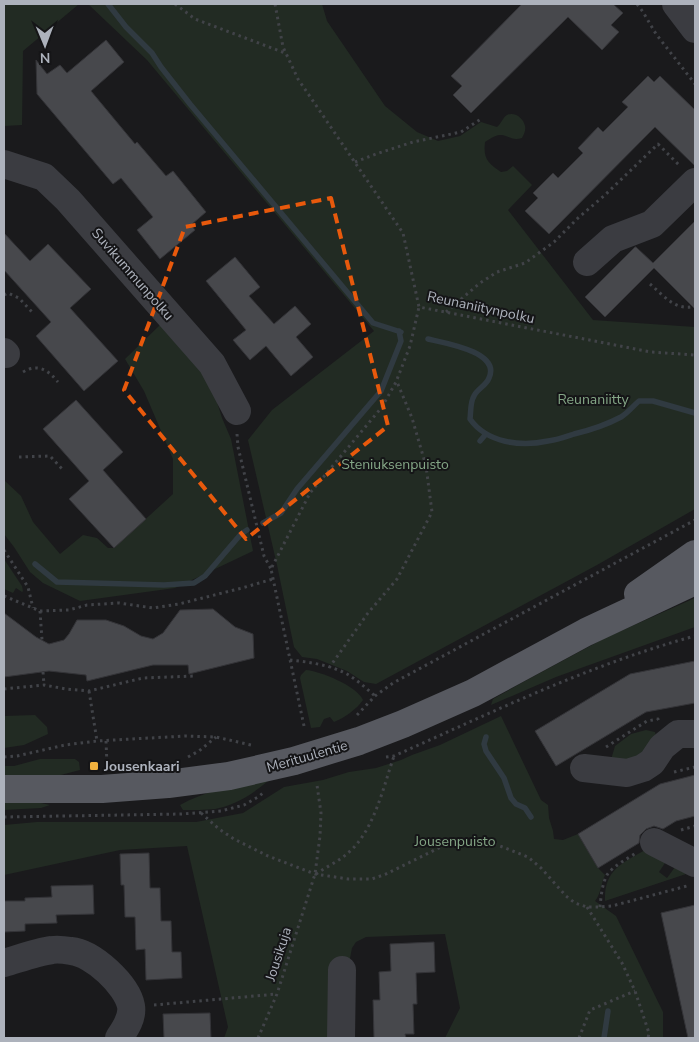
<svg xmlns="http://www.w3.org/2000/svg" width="699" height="1042" font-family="'Nunito Sans',sans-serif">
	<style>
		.green { fill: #222b23 }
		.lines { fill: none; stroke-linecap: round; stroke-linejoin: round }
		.stream { stroke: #303a41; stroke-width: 5.5 }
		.building { fill: #47484c; stroke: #343438 }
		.path { stroke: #414348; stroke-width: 3; stroke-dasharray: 2.5 4; stroke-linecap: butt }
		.minor { stroke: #3b3c41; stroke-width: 28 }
		.major { stroke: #575960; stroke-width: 28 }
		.marked { fill: none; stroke: #e8590c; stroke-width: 4; stroke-dasharray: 10 6; stroke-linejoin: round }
		.poi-dot { fill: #f1b13e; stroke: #151517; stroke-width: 2 }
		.labels { text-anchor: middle; stroke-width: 4; stroke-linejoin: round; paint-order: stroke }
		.street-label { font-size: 14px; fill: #adb2bc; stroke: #151517 }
		.park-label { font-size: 14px; fill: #84a686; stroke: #151517 }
		.poi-label { font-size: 14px; font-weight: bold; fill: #adb2bc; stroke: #151517; text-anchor: start }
	</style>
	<rect width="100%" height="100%" fill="#1a1a1c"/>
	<path class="green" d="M4,4H79L23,51L22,125L4,126Z
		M88,4H322L327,21L385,106L417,132L438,141L460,136L481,122L497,127C501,124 503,117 507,115C515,111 524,119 525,126C526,130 524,134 522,138C506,143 507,126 485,142C483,159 488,163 501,172L507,171L513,166L532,185L508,210L593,320L695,327V509L597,565L376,684L364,682L347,671L317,659L302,657L294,647L277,565L248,440L272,410L374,331L147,60Z
		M160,325L210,380L222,418L231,439L253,551L175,588L80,601L43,583L30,572L14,547L4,534V480L21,496L33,522L60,554L83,535L97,538L108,548H114L173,494V459L144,391L125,359Z
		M4,559L22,586L23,591L22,592L16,588L13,593L4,589Z
		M695,598V627L556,677L491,705L493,699L525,681L605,638Z
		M306,670C320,671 357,686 363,700C357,709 344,718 334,722L330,717L324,719L320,727L311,728L300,678L301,675Z
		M35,715L47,727L48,734L24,745L4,748V716Z
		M501,716L541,800L548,805L549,818L553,831L554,839L563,840L578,834L598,868L605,875C601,883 601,894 595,901L616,916L663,1012V1038H445L460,1008L445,934L366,937L356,942L352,948L337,1025L331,1038H224L228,1027L187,846L120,850L4,875V825L37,822H196L243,813L284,787L323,780L349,772L376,768L401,760L412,755L440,745Z
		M646,730L655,732L657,740L650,754L610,763L615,746L631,734Z
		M40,759H75L79,762L80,770L53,777L4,779V766H14Z
		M268,781C253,794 235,805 215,809C205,810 194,810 183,810L180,805C206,790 238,785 268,781Z
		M4,802H36L50,805L41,808L4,810Z
		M645,850L647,854L667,860L659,872L667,878L678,863L695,871L605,901C604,870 621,864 645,850Z"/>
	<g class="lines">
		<path class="stream" d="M108,4L126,27L152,53L161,67L190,104L373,323L401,332
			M428,339C445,343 501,352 489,378C486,386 477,389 474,396C470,402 471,412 470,419C487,443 521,447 548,441C557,440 565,437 574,434C591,430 606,425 621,417C628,413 633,406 639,401H653L695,413
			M480,441L486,434
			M263,523L281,513L297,489L381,391L401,341L399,331
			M35,564L57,582L164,585L194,583L205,576L241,534L247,530
			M486,737L484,744L486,751L504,778L511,798L516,804L525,808L531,817
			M604,1038L608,1011"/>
	</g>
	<path class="building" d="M522,4H613L623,13L611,25L619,32L602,50L568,17L471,113L453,95L462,86L451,76Z
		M106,40L124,62L91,91L135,144L137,142L166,176L173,171L206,212L191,225L195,230L160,259L137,230L153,217L121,178L113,184L37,94L36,60L47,74L60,65L67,73Z
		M648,76L654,82L660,76L695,110V166L655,127L549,234L525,211L538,198L533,193L553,173L558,178L583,153L578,148L598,127L603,132L628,107L622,102Z
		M695,221V309L654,268L605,317L585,297L635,247H636L653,263Z
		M4,233L30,261L48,244L91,289L70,308L118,361L84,391L36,336L51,322L4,270Z
		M235,257L260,287L249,296L274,324L295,306L311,324L296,337L313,357L291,376L266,346L250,360L233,340L246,330L206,281Z
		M76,400L123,452L103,470L146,519L114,548L69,499L89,481L43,429Z
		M213,609L235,627L253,634L254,658L189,674L188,665H153L87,681L86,675L49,671L4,677V613L36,637L49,644L64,640L69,634L77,620H106L124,626L141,636L153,639L163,633L180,610Z
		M695,661V703L646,712L556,766L535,731L630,674Z
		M695,775V816L676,821L663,829L654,826L646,829L640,835L639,843L598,868L578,834L660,784Z
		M149,853L150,888H160L161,921H171L172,952H181L182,978L146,980L145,949L136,950L135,917H125L124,885H121L120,854Z
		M93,885L94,914L56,915L57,923L25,924V931L4,932V901H25V898L52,897L51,886Z
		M695,905V1038H688L661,913Z
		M434,942L435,972L416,973L417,1004H413L414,1034H405L406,1038H374L373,1000H380L379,972L391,971L390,944Z
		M210,1013L211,1038H164L163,1014Z"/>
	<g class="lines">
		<path class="path" d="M175,4L195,19L285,53
			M275,4L283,47L298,79L403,233L419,307L651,352L695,355
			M637,4L643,12L656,34L695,84
			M355,162L376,154L413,142L461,132L481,119
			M650,284C663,295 676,312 695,306
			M4,295L8,293L19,298L32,312
			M446,312L480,283L497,272L525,263L554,242L578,218L605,195L658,144L679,165
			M23,372C38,363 48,370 58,382
			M237,434L238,447L264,556L271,569
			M19,457L50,456L64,471
			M4,550L28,587L33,608
			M4,596L40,611L69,610L87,605L119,603L153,608L179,604L242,588L273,579
			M40,611L42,640
			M290,660C309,662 330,665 347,674C357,680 366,688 375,696
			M329,668L368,613L397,579L432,512L426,466L412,418L397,382
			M43,672L44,685
			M4,689L44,685L66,689L89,691L143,678L195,676
			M89,691L97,741
			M357,715L375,696L393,683L695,520
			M304,726L271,569L310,493L382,407L396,382L410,346L419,307
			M106,741L107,765
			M606,747L647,721L658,719V720
			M4,757L17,756L65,745L97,741L185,736L216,737L251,745
			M188,757L199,751L216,737
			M386,757L394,756C493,712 591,664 695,636
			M674,772L695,767
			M201,813L219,829L234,839L268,856L315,874L348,879H372L386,874L449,843L463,841H479L495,844L528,857L541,868L566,896L575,903L587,907H600L612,906L687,886
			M4,817L181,814L221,811L244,805L258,797L263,793
			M681,830L695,826
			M316,874C326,867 339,861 348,853C374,831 383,788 394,756
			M587,907L622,963L635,991L649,1033L648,1038
			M600,907C601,897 602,884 607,875C613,866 627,859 636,853
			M154,1005L277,994
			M258,1038L277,994L315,874L320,836L321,813L317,785
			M579,1038L590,1010L635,991"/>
		<path class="minor" d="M676,4L695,29
			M4,164L44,177L68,200L212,364L237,411
			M587,262L613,239L652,224L695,182
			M4,352L6,354
			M584,768L627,773L643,768L652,762L662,747L678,734H695
			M654,842L695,863
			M4,963C18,959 37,952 52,950C58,949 65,950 71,951C93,953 127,985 131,1006C133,1018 125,1029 119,1038
			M341,1038L342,970"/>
		<path class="major" d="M638,594L695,554
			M4,789H102L168,784L229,776L294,761L359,741L403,724L473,693L586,632L695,581"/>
	</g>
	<path class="marked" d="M331,198L388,426L246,539L124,390L185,227Z"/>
	<rect class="poi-dot" x="89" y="761" width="10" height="10" rx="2.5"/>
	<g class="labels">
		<g class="street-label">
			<text transform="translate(133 274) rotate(49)" y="5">Suvikummunpolku</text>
			<text transform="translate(481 307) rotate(12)" y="5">Reunaniitynpolku</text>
			<text transform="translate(307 756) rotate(-16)" y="5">Merituulentie</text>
			<text transform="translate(278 954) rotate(-72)" y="5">Jousikuja</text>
		</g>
		<g class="park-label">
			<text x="593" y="404">Reunaniitty</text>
			<text x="395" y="469">Steniuksenpuisto</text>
			<text x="455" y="846">Jousenpuisto</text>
		</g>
		<g class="poi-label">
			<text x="104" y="771">Jousenkaari</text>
		</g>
	</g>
	<rect width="699" height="1042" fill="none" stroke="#adb2bc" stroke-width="10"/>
	<g transform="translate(45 45) rotate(179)" stroke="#151517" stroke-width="4" paint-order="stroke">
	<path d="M0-4L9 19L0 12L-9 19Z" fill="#adb2bc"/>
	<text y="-8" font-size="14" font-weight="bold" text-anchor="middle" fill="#adb2bc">N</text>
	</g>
</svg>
